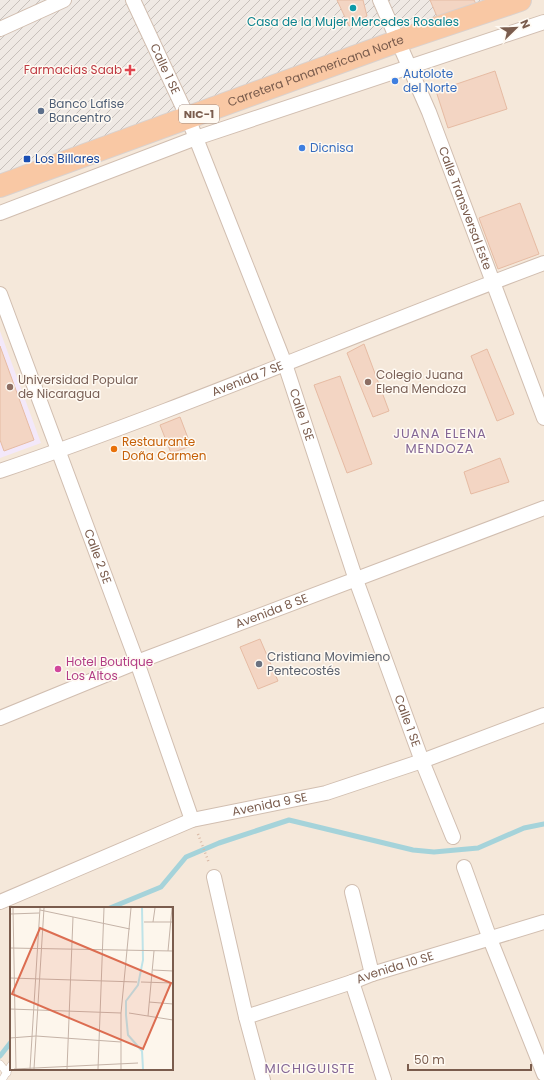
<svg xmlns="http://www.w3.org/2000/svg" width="544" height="1080" font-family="Poppins,sans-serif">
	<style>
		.residential { fill: #f5e8da; fill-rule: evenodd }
		.industrial { fill: url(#industrial-furrows) }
		.education { fill: #f3e8fa }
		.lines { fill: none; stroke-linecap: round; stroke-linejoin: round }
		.stream { stroke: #a5d3da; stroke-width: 5 }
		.building { fill: #f3d5c3; stroke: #e6bba3 }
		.service-casing { stroke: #d1beb0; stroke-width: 8 }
		.minor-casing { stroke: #d1beb0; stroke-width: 16 }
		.trunk-casing { stroke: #dad1cd; stroke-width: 24 }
		.path { stroke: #d9b8a5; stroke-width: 2.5; stroke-dasharray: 1 3; stroke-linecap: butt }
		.service { stroke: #fff; stroke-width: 7 }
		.minor { stroke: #fff; stroke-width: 14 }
		.trunk { stroke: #f9c8a4; stroke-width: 22 }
		.culture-dot { fill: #0f9aa8; stroke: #fffaf3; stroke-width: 1.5 }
		.health-dot { fill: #e0444e; stroke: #fffaf3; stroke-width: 1.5 }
		.shop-dot { fill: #3f7fe0; stroke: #fffaf3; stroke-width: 1.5 }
		.service-dot { fill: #5c6f8a; stroke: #fffaf3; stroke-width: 1.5 }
		.transit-dot { fill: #1a4fb4; stroke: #fffaf3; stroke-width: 1.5 }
		.education-dot { fill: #8d6e63; stroke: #fffaf3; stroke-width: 1.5 }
		.food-dot { fill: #e8710a; stroke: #fffaf3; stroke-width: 1.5 }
		.worship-dot { fill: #6b7280; stroke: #fffaf3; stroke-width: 1.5 }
		.hotel-dot { fill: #d1479c; stroke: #fffaf3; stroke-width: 1.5 }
		.labels { text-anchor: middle; stroke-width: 3; stroke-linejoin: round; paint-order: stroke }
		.shield { fill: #fffaf3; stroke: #a28b7f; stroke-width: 1 }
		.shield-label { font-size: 11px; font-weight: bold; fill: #7a5c4d }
		.culture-label { font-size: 12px; fill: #0d838f; stroke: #fffaf3 }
		.street-label { font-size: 12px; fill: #7a5c4d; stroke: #fffaf3 }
		.health-label { font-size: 12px; fill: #be3a42; stroke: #fffaf3; text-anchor: end }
		.shop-label { font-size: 12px; fill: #366cbe; stroke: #fffaf3; text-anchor: start }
		.service-label { font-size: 12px; fill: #4e5e75; stroke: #fffaf3; text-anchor: start }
		.transit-label { font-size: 12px; fill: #164399; stroke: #fffaf3; text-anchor: start }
		.education-label { font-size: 12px; fill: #785e54; stroke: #fffaf3; text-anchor: start }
		.food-label { font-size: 12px; fill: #c56008; stroke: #fffaf3; text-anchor: start }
		.worship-label { font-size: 12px; fill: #5b616d; stroke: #fffaf3; text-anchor: start }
		.hotel-label { font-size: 12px; fill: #b23c85; stroke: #fffaf3; text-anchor: start }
		.neighbourhood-label { font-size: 13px; letter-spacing: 1px; fill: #846695; stroke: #fffaf3 }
		.inset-river { fill: none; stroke: #bfe3e8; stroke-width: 2 }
		.inset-road { fill: none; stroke: #c5b3a7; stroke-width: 1 }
		.view { fill: #dc6d51; fill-opacity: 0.15; stroke: #dc6d51; stroke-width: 2 }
		.inset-edge { fill: none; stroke: #7a5c4d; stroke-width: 2 }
	</style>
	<defs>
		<pattern id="industrial-furrows" width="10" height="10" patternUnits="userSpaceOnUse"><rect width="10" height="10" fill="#efe9e4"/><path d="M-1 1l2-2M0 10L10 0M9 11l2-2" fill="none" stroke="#c7c0bb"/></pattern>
	</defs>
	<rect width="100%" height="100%" fill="#fdf6ec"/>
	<path class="residential" d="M0,0H544V1080H0ZM11,908H172V1069H11Z"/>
	<path class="industrial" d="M0,0H521L0,186Z"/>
	<path class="education" d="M0,331L41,443L0,458Z"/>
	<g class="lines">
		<path class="stream" d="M110,908L161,887L186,857L219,843L289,820L413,850L434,852L478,848L524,828L544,824
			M0,1056L11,1042"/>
	</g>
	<path class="building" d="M337,0H363L367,16L349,26Z
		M430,0H474L476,4L438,19Z
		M495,71L507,109L448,128L436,91Z
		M520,203L539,254L498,269L479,218Z
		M364,344L389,411L373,417L347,353Z
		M0,346L34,440L4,451L0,440Z
		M487,349L514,414L497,421L471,356Z
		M340,376L372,464L347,473L314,385Z
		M180,417L191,446L171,453L160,425Z
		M500,458L509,482L471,494L464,472Z
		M260,639L278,681L258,689L240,647Z"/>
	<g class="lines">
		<g class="service-casing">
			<path id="service" d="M0,1064L7,1073
				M2,1080L11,1065"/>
		</g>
		<g class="minor-casing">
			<g id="minor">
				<path id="s1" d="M133,0L188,118L285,364L356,580L422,761L453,837"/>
				<path id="s2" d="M380,0L429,112L544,418"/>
				<path d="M0,29L64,0"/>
				<path d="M0,213L196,138L544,22"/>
				<path id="s3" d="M0,294L137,662L192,820"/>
				<path id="s4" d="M0,471C184,408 362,331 544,263"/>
				<path id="s5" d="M0,718L137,662L544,508"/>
				<path d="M464,867L490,939L544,1074"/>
				<path d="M214,877L246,1017L263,1080"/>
				<path d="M352,892L372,974"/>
				<path id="s6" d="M0,902L192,820L326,793L422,761L544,715"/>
				<path d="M352,982L384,1080"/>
				<path id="s7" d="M246,1017L352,982L372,974L544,922"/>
			</g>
		</g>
		<g class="trunk-casing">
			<g id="trunk">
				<path id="s8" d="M0,186L398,41L520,0"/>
			</g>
		</g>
		<path class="path" d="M198,834L209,863"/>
		<use href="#service" class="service"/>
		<use href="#minor" class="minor"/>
		<use href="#trunk" class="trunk"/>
	</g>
	<circle class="culture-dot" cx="353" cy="8" r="4"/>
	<path class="health-dot" d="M128 64h4v4h4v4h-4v4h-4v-4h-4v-4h4z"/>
	<g class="shop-dot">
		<circle cx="395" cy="81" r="4"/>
		<circle cx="302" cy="148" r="4"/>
	</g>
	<circle class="service-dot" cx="41" cy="111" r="4"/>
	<rect class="transit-dot" x="23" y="155" width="8" height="8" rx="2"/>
	<g class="education-dot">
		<circle cx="368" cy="382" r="4"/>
		<circle cx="10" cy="387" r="4"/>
	</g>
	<circle class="food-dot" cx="114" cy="449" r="4"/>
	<circle class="worship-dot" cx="259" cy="664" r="4"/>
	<circle class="hotel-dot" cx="58" cy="669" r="4"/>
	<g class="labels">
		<rect class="shield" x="179" y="105" width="40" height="18" rx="3"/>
		<g class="shield-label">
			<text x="199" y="118">NIC-1</text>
		</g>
		<g class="culture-label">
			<text x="353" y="26">Casa de la Mujer Mercedes Rosales</text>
		</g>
		<g class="street-label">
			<text dy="4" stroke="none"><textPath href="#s1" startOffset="76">Calle 1 SE</textPath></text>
			<text dy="4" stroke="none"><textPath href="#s8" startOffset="336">Carretera Panamericana Norte</textPath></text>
			<text dy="4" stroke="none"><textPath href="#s2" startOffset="225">Calle Transversal Este</textPath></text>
			<text dy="4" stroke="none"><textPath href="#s4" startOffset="264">Avenida 7 SE</textPath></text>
			<text dy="4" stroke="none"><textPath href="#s1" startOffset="448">Calle 1 SE</textPath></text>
			<text dy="4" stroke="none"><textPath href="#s3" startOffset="280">Calle 2 SE</textPath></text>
			<text dy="4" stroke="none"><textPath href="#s5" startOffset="292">Avenida 8 SE</textPath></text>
			<text dy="4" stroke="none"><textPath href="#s1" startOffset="772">Calle 1 SE</textPath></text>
			<text dy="4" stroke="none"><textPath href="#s6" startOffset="288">Avenida 9 SE</textPath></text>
			<text dy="4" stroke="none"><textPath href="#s7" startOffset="157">Avenida 10 SE</textPath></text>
		</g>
		<g class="health-label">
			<text x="122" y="74">Farmacias Saab</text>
		</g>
		<g class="shop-label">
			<text x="403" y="78">Autolote<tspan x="403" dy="14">del Norte</tspan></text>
			<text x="310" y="152">Dicnisa</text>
		</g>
		<g class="service-label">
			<text x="49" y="108">Banco Lafise<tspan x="49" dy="14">Bancentro</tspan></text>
		</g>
		<g class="transit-label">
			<text x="35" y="163">Los Billares</text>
		</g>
		<g class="education-label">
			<text x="376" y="379">Colegio Juana<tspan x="376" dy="14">Elena Mendoza</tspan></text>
			<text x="18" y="384">Universidad Popular<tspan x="18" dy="14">de Nicaragua</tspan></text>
		</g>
		<g class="food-label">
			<text x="122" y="446">Restaurante<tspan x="122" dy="14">Doña Carmen</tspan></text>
		</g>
		<g class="worship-label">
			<text x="267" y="661">Cristiana Movimieno<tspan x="267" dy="14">Pentecostés</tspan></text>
		</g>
		<g class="hotel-label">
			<text x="66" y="666">Hotel Boutique<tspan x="66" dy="14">Los Altos</tspan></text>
		</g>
		<g class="neighbourhood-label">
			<text x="440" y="438">JUANA ELENA<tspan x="440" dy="15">MENDOZA</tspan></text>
			<text x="310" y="1073">MICHIGUISTE</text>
		</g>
	</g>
	<g transform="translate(10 907)">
		<rect width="163" height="163" fill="#fdf6ec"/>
		<path class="inset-river" d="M132,1L133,53L128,78L116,94V108L118,128L132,144L133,162"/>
		<path class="inset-road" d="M3,1L6,162M30,3L120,22M0,7L29,6M134,15H163M143,15L145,1M0,41L163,44M158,44L162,1M143,63L163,64M0,71L127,75M131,75L163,76M139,95L163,97M0,102L111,106M119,106L163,113M138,109L144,44M0,131L26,129L111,135M4,162L128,156M20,162L30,1M24,162L34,1M57,162L63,10M88,162L94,1M111,162V106L121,1"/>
		<path class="view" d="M30,21L161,76L133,142L2,87Z"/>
		<rect width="163" height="163" class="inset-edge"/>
	</g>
	<g transform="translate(516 28) rotate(67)" stroke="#fffaf3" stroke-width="3" paint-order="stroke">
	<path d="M0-3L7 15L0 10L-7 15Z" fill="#7a5c4d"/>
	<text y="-6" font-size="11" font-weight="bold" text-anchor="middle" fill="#7a5c4d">N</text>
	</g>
	<path d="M408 1064v6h123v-6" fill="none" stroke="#7a5c4d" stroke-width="2"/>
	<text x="414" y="1064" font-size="12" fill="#7a5c4d" stroke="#fffaf3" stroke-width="3" paint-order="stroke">50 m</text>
</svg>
